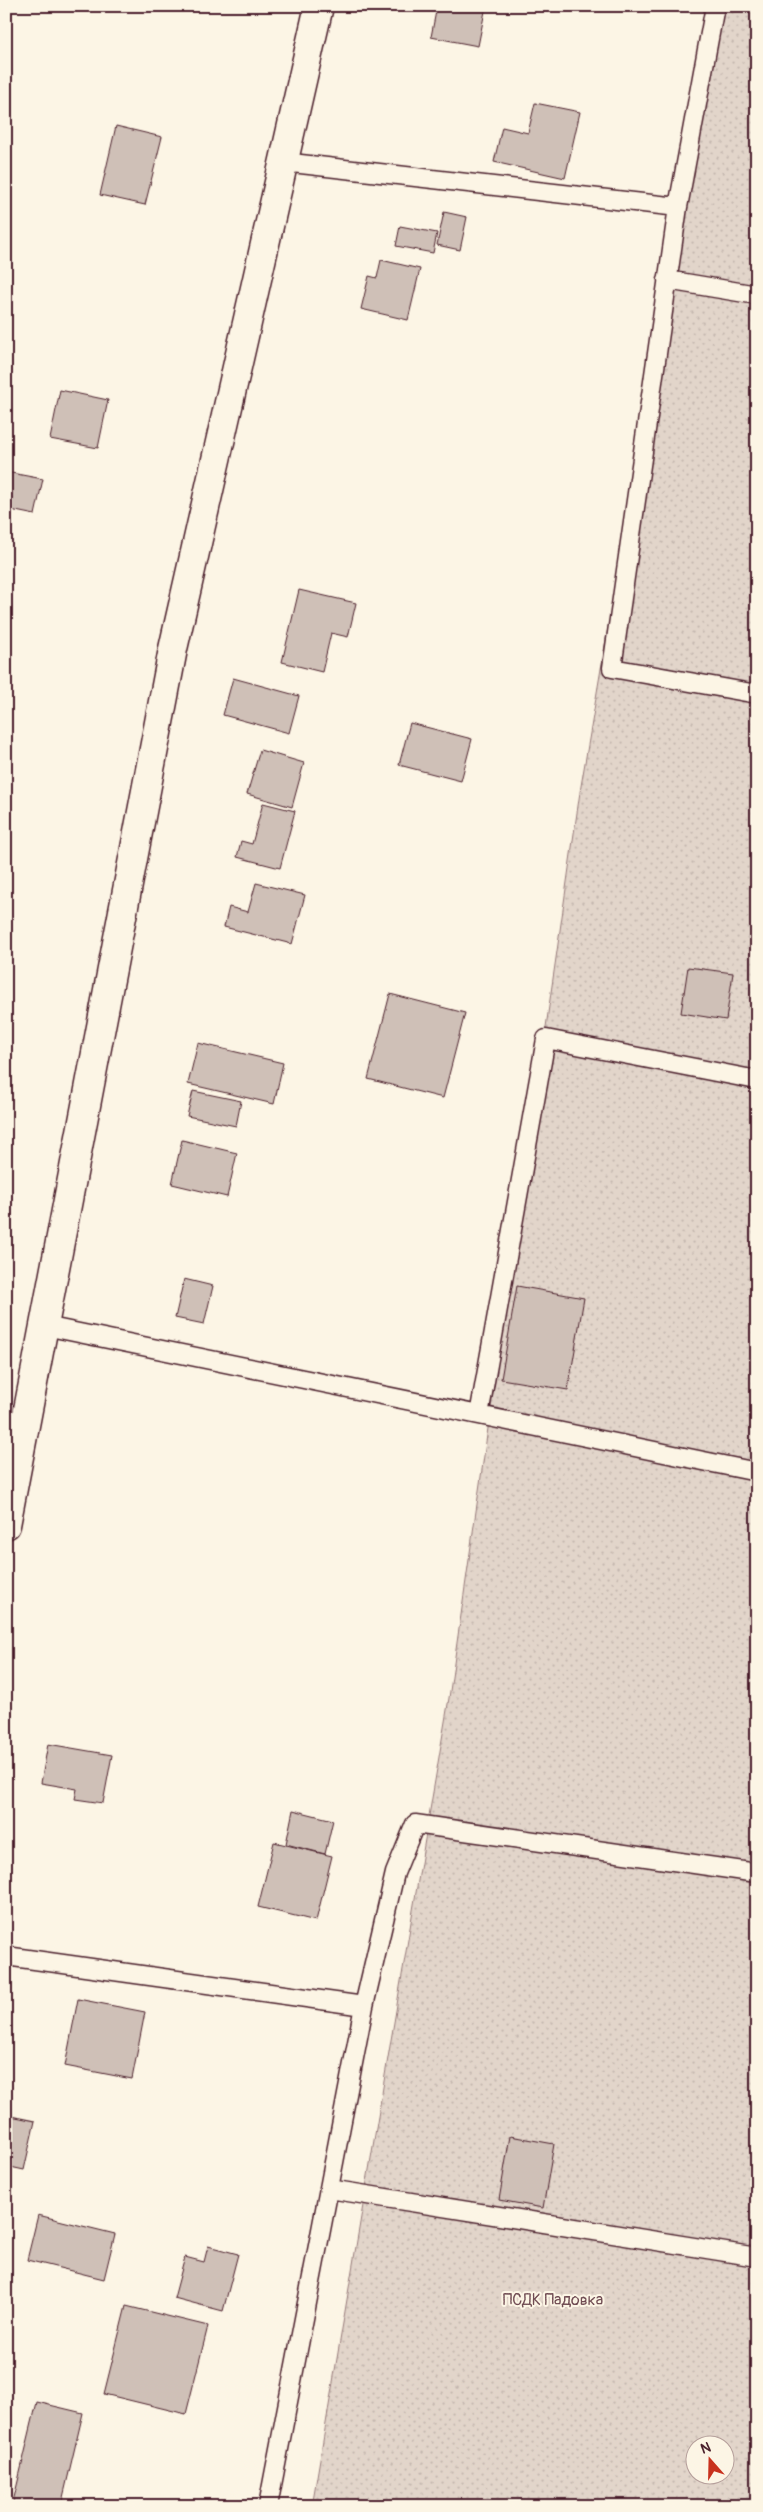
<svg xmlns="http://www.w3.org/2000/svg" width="763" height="2512" font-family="Pangolin,sans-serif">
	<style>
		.green { fill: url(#green-dots); stroke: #967a7a; fill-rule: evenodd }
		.building { fill: #cfc0b7; stroke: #4a1f2b }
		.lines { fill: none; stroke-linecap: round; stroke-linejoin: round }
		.lane-casing { stroke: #4a1f2b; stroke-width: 21 }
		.street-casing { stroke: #4a1f2b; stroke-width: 31 }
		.lane { stroke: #fcf5e5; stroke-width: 18 }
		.street { stroke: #fcf5e5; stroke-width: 28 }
		.labels { text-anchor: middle; stroke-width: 4; stroke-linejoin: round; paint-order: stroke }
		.park-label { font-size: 16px; fill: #704c53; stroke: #fcf5e5 }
	</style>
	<defs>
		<pattern id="green-dots" width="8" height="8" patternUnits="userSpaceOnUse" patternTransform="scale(1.25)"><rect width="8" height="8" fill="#e2d5ca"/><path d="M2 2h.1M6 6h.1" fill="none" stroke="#c3b6ae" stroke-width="1.8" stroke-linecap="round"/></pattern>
	</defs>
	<rect width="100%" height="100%" fill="#fcf5e5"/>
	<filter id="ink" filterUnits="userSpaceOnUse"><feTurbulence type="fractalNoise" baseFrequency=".02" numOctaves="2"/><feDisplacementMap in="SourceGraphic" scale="10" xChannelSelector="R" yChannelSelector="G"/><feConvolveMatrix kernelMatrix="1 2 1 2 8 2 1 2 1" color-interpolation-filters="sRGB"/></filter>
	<g filter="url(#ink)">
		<path class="green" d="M714,6H757V2506H312L449,1698L580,792ZM696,2444H726V2474H696Z"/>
		<path class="building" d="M437,6H486L478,46L431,37Z
			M535,103L580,112L565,178L494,162L502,127L528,133Z
			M116,126L162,137L145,205L100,195Z
			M444,212L467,217L460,250L437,245Z
			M400,226L437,233L433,253L396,246Z
			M381,260L420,269L408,320L361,309L369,276L377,278Z
			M60,390L108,400L98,448L50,439Z
			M6,472L43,479L35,515L6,509Z
			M299,590L356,603L348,637L331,633L322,672L282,662Z
			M233,678L299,696L289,733L223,715Z
			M410,723L472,739L461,781L399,765Z
			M260,750L304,763L292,807L247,794Z
			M263,803L295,811L280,868L237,857L241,841L252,844Z
			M256,883L305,895L292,944L224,927L229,907L248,912Z
			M688,967L733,973L726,1020L681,1013Z
			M390,994L465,1013L443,1098L368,1079Z
			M198,1043L283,1063L274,1104L188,1084Z
			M193,1091L241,1101L236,1126L187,1116Z
			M182,1140L237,1153L227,1197L172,1184Z
			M184,1279L213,1286L204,1324L175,1318Z
			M517,1286L584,1298L568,1390L501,1379Z
			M48,1744L112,1755L103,1803L75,1799L77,1789L41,1783Z
			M293,1810L333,1820L325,1854L286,1844Z
			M274,1842L332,1856L316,1921L258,1907Z
			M78,1999L145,2012L132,2079L65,2066Z
			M6,2115L35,2121L24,2170L6,2166Z
			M510,2136L554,2144L543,2208L499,2200Z
			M38,2215L115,2234L104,2279L27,2260Z
			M208,2246L238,2254L223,2311L174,2298L185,2257L204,2262Z
			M126,2306L208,2326L186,2414L104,2394Z
			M37,2402L83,2413L61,2506H12Z"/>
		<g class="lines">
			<g class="lane-casing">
				<path id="lane" d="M283,162L678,207L715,6
					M678,207L612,668L757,694
					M667,280L757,295
					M45,1326L757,1472
					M479,1415L546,1039L757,1080
					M6,1956L364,2006L268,2506
					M364,2006L395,1873L415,1824L757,1873
					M329,2189L757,2257"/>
			</g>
			<g class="street-casing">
				<path id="street" d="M6,1525L173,649L319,6"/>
			</g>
			<use href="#lane" class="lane"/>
			<use href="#street" class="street"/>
		</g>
	</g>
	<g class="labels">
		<g class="park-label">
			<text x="553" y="2305">ПСДК Падовка</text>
		</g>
	</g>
	<rect width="763" height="2512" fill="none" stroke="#fcf5e5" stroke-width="25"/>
	<rect x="12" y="12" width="738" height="2487" fill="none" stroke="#4a1f2b" stroke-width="2" filter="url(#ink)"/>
	<g transform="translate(710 2460) rotate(340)"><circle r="24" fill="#fcf5e5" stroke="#b59f9b"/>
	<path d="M0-4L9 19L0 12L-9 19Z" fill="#c8321e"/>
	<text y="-8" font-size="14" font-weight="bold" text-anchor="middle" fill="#4a1f2b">N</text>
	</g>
</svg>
